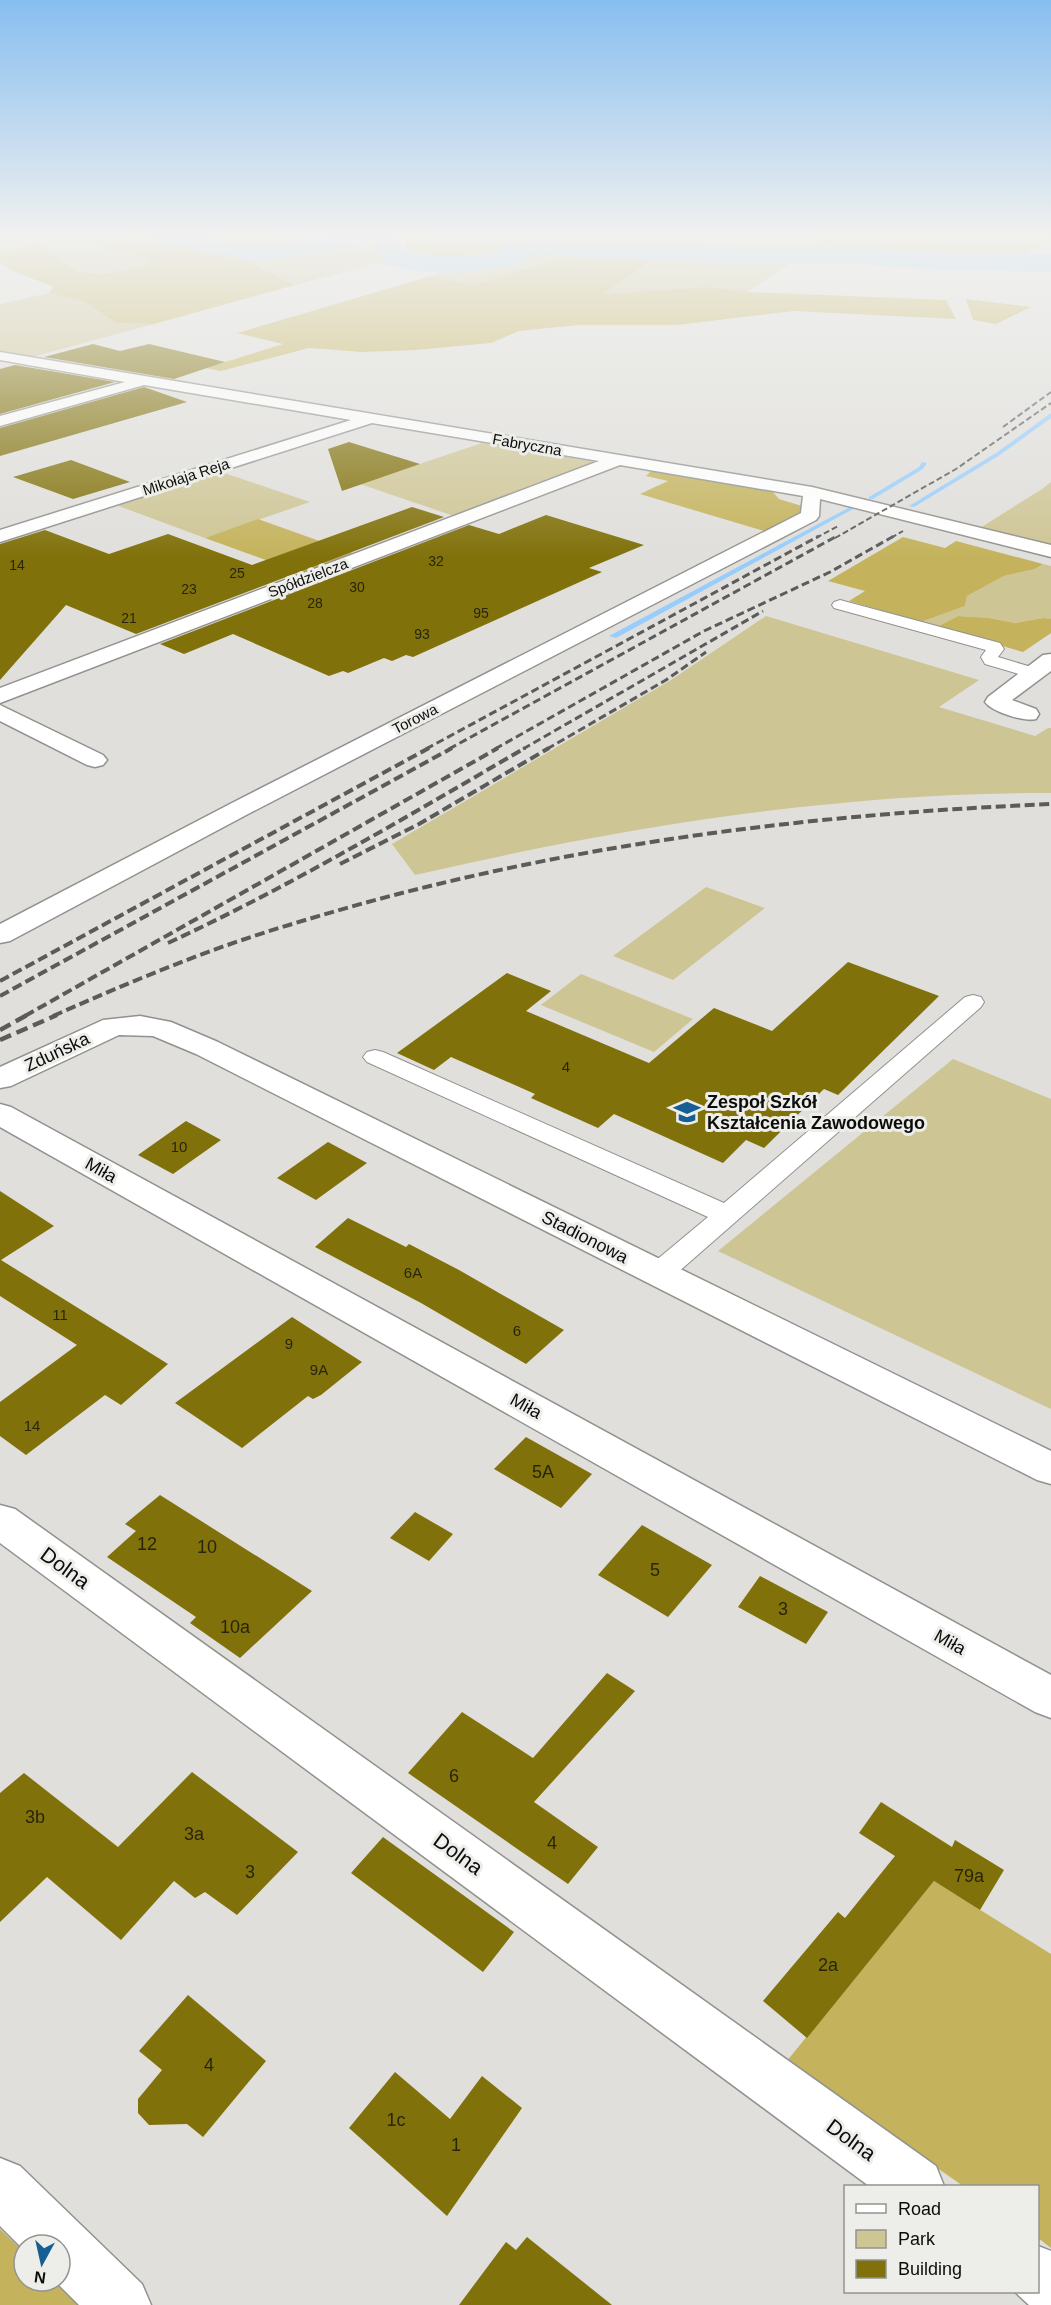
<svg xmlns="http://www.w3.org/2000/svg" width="1051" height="2305" font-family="Helvetica,sans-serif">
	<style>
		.green { fill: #cec594 }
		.forest { fill: #c4b35c }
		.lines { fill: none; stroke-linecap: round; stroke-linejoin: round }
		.stream { fill: #96cdfd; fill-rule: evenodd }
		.river { fill: #96cdfd; fill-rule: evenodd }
		.building { fill: #81710b }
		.lane-casing { stroke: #91918e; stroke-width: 2 }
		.street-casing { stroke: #91918e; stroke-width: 3 }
		.lane { fill: #fff; fill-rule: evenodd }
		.street { fill: #fff; fill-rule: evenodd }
		.rail-far3 { stroke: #5b5b59; stroke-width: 2; stroke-dasharray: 6 3; stroke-linecap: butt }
		.rail-far2 { stroke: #5b5b59; stroke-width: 3; stroke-dasharray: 8 4; stroke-linecap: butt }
		.rail-far1 { stroke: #5b5b59; stroke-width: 4; stroke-dasharray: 10 4.5; stroke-linecap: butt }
		.rail { stroke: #5b5b59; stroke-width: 4.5; stroke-dasharray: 12 6; stroke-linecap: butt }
		.labels { text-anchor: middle; stroke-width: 6; stroke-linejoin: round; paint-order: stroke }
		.far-number-label { font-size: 14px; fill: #29250b }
		.far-street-label { font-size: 15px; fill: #0c0c0b; stroke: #ededea }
		.number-label { font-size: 15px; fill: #29250b }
		.street-label { font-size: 18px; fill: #0c0c0b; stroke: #ededea }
		.poi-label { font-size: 18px; font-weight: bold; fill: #0c0c0b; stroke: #ededea; text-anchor: start }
		.near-number-label { font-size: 18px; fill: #29250b }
		.near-street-label { font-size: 21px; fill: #0c0c0b; stroke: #ededea }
	</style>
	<rect width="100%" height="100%" fill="#e0dfdc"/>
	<path class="green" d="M0,235H137L98,243L111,250L147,259L145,266L104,274L77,272C65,259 47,247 29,246C21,245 9,249 0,251Z
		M280,235H355L313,244L282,246L274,239Z
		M559,235H793L843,247H719L541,242Z
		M373,240L378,242L375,250L382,257V262L458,268L487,266L524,257L523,253L574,254L473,285L428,277L450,269L375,264L295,285L245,260L223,253L239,255L319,249L345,241Z
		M658,255L792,257L802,258L803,262H793L747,292L708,287L602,294Z
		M49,293L83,301L116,323L154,324L32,357L0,352V304Z
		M482,443L595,462L454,516L360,484Z
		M221,472L310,502L205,538L116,505Z
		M1051,482V545L980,528L1042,489Z
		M1043,564L1051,566V619L1043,618L1015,623L989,618L958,616L937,627L921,622L965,606L967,596L1004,576L1035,569Z
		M766,616L979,680L939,707L1035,736L1048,728H1051V793C837,792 623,827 415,875L392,844L671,680Z
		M706,887L765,908L673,980L613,956Z
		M581,974L693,1019L654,1052L541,1005Z
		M953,1059L1051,1099V1409L718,1251Z"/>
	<path class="forest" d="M138,235L188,242L205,251L223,253L245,260L295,285L154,324L116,323L83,301L49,293L54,287L11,270L0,263V251L29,246L48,247L77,272L104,274L145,266L147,259L111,250L97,243Z
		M189,235H280L274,239L282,246L248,250Z
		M392,235H423L443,240L719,247H840L793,235H1051V240L1016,259L914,257L862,253H777L517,245C504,247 493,252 481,256C460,263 430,263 409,258L404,240Z
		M595,253L658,255L603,294L708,287L747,292L946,300L956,319L794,311L677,325H578L519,331L491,343L416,350L362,352L309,348L221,371L206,368L283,344L237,333L428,277L473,285L574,254Z
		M802,258L979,265V268L803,262Z
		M966,299L1031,307L996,324L973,320Z
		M651,471L771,490L779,499L802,506L798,517L767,532L640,494L668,481L646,476Z
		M258,519L353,553L302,573L205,538Z
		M903,537L945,548L956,541L1043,564L1035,569L1004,576L967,596L965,606L921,622L849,601L865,591L828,581Z
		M958,616L989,618L1015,623L1043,618L1051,619V633L1023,652L937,627Z
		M934,1881L1051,1954V2248L1038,2238V2186H963L786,2062Z
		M0,2229L24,2252V2281H53L78,2305H0Z"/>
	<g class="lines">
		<path class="stream" d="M1051,413V418L1000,455L914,507L909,506L996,453Z
			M922,462L927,463L923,469L873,499H869V497L919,467Z
			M850,507L855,508L616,638L609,636Z"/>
		<path class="river" d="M149,235H204L253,245L327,235H392L407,252L442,256L472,255L496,252L506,242L533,239L765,248H869L898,252L1051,254V272L898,268L869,264H765L533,255L529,256L525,262C479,274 435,277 388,265L371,244L345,247L319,254L253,261L152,241Z"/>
	</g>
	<path class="building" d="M93,344L120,351L149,344L225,362L174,379L44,357Z
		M15,365L115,382L0,414V369Z
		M144,387L187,402L0,456V428Z
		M349,442L420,464L342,491L328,449Z
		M71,460L130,482L73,499L13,477Z
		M412,507L444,517L136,634L66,605L0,680V544L45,530L109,554L168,534L252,565Z
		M546,515L644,545L589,568L602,572L413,657L406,655L392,661L384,658L348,673L343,671L329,676L233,634L184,654L160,644L469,525L499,534Z
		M848,962L939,996L838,1095L824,1089L764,1148L746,1140L723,1163L614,1114L598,1128L531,1098L535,1094L451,1057L434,1070L397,1053L507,973L551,991L526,1011L649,1063L714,1008L772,1031Z
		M186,1121L221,1140L173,1174L138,1155Z
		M328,1142L367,1163L316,1200L277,1178Z
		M0,1191L54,1226L1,1260L168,1364L121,1405L105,1395L26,1455L0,1436V1402L77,1345L0,1296Z
		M348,1218L406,1247L409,1244L459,1270L564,1330L526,1364L421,1303L315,1247Z
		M292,1317L362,1362L321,1395L313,1399L308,1396L242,1448L175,1403Z
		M526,1437L592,1474L561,1508L494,1469Z
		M160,1495L312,1591L240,1658L190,1623L196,1617L107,1557L136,1531L125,1524Z
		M415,1512L453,1534L429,1561L390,1538Z
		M642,1525L712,1565L668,1617L598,1575Z
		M760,1576L828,1612L806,1644L738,1607Z
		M607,1673L635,1691L534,1802L598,1847L568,1884L408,1773L462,1712L533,1758Z
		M192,1772L298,1852L237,1915L205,1892L195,1898L174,1881L121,1940L47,1877L0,1922V1793L24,1773L118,1847Z
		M881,1802L952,1847L955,1840L1004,1870L980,1910L934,1881L807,2038L763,2001L838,1912L845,1918L895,1856L859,1833Z
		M383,1837L514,1932L483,1972L351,1873Z
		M188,1995L266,2061L203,2137L187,2124L149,2125L138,2113V2099L162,2070L139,2051Z
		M395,2072L450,2119L482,2076L522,2108L447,2216L349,2128Z
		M527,2237L612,2305H459L506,2242L516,2250Z"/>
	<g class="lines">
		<g class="lane-casing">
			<path id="lane" d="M840,600L1000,643L1004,649L998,657L1038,669L1040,673L1038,677L1032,678L985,664L981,657L986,650L834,608L832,605L834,602Z
				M973,995L981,997L984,1002L981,1007L668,1281L658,1283L648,1281L644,1274L648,1267L708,1217L367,1062L363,1057L367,1052L375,1050L383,1052L724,1203L965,997Z"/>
		</g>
		<g class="street-casing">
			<path id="street" d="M0,352L812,487L1051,545V557L820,499L819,516L816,520L248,814L10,941L0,943V924L230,804L801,513L803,496L620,465L0,703V688L599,461L372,423L0,542V530L351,420L144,385L0,426V416L125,382L0,360Z
				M1051,654V671L1012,700L1036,709L1039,714L1036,719C1024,722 992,712 985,702L988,697L1043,655Z
				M0,705L103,755L107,760L103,765L95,767L87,765L0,721Z
				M140,1016L171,1022L218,1042L1051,1451V1484L1037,1480L196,1054L153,1036L119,1035L11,1086L0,1088V1067L103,1020Z
				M0,1104L11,1107L1051,1675V1718L1035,1712L0,1127Z
				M0,1505L15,1509L936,2166L944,2186H869L0,1543Z
				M0,2158L20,2166L142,2284L151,2305H79L55,2281H60V2245H24V2250L0,2226Z
				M1038,2246L1051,2251V2305H1029L1015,2292H1038Z"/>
		</g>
		<use href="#lane" class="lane"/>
		<use href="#street" class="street"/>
		<path class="rail-far3" d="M1003,427L1051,392
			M816,538L838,526
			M835,538L956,469L1051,403
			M891,538L903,531"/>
		<path class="rail-far2" d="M426,749L819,536
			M449,749L837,536
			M495,749L704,631L830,572L894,536
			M523,749L763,611
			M547,749L666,680L706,652"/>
		<path class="rail-far1" d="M340,864L419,824L549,748
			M168,943C291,886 408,816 525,748
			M0,981L429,748
			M0,996L452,748
			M25,1016L498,748
			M53,1016C130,982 208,949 289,925C537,848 792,815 1051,804"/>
		<path class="rail" d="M0,1030L27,1015
			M0,1040L57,1015"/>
	</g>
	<linearGradient id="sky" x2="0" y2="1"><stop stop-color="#87bef0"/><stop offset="0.42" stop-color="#f1f1ef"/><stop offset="1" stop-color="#f1f1ef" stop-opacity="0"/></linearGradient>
	<rect width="1051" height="558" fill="url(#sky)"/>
	<defs>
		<g id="school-bare" transform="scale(2.07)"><path d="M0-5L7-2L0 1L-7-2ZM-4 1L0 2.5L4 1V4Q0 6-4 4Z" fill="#175f93" stroke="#ededea" stroke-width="2.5" paint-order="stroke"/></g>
	</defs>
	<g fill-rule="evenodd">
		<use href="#school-bare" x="687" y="1112"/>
	</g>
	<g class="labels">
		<g class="far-number-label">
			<text x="436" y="566">32</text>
			<text x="17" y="570">14</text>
			<text x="237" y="578">25</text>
			<text x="357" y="592">30</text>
			<text x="189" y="594">23</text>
			<text x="315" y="608">28</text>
			<text x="481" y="618">95</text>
			<text x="129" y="623">21</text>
			<text x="422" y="639">93</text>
		</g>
		<g class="far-street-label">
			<text transform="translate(527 445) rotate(10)" y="5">Fabryczna</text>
			<text transform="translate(186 477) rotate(-18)" y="5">Mikołaja Reja</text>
			<text transform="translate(308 578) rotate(-21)" y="5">Spółdzielcza</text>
			<text transform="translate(415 719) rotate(-27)" y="5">Torowa</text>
		</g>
		<g class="number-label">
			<text x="566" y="1072">4</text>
			<text x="179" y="1152">10</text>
			<text x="413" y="1278">6A</text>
			<text x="60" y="1320">11</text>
			<text x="517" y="1336">6</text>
			<text x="289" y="1349">9</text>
			<text x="319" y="1375">9A</text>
			<text x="32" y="1431">14</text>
		</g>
		<g class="street-label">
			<text transform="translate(57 1052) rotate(-25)" y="6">Zduńska</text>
			<text transform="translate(101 1170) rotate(29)" y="6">Miła</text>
			<text transform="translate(585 1237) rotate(27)" y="6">Stadionowa</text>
			<text transform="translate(526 1406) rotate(29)" y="6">Miła</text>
			<text transform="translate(950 1642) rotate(29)" y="6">Miła</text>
		</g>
		<g class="poi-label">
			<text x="707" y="1108">Zespoł Szkół<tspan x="707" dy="21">Kształcenia Zawodowego</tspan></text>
		</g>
		<g class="near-number-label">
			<text x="543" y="1478">5A</text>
			<text x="147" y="1550">12</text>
			<text x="207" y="1553">10</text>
			<text x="655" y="1576">5</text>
			<text x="783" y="1615">3</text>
			<text x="235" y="1633">10a</text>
			<text x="454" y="1782">6</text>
			<text x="35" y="1823">3b</text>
			<text x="194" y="1840">3a</text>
			<text x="552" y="1849">4</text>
			<text x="250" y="1878">3</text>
			<text x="969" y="1882">79a</text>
			<text x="828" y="1971">2a</text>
			<text x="209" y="2071">4</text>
			<text x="396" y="2126">1c</text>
			<text x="456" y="2151">1</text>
		</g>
		<g class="near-street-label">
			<text transform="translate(65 1568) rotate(36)" y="7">Dolna</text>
			<text transform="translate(458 1854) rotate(36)" y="7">Dolna</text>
			<text transform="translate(851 2140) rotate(36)" y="7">Dolna</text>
		</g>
	</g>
	<rect x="844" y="2185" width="195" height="108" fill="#ededea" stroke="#939391" stroke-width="1.5"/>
	<rect x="856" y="2204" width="30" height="9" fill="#ffffff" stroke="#939391" stroke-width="1.5"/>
	<text x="898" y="2215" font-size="18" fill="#0c0c0b">Road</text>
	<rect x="856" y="2230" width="30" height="18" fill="#cec594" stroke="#939391" stroke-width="1.5"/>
	<text x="898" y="2245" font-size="18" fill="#0c0c0b">Park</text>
	<rect x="856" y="2260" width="30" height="18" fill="#81710b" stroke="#939391" stroke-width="1.5"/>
	<text x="898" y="2275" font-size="18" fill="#0c0c0b">Building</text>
	<g transform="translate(42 2263) rotate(188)"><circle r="28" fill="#ededea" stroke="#939391" stroke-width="1.5"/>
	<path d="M0-4.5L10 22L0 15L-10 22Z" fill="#175f93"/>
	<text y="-9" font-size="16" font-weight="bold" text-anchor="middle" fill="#0c0c0b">N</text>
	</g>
</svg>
